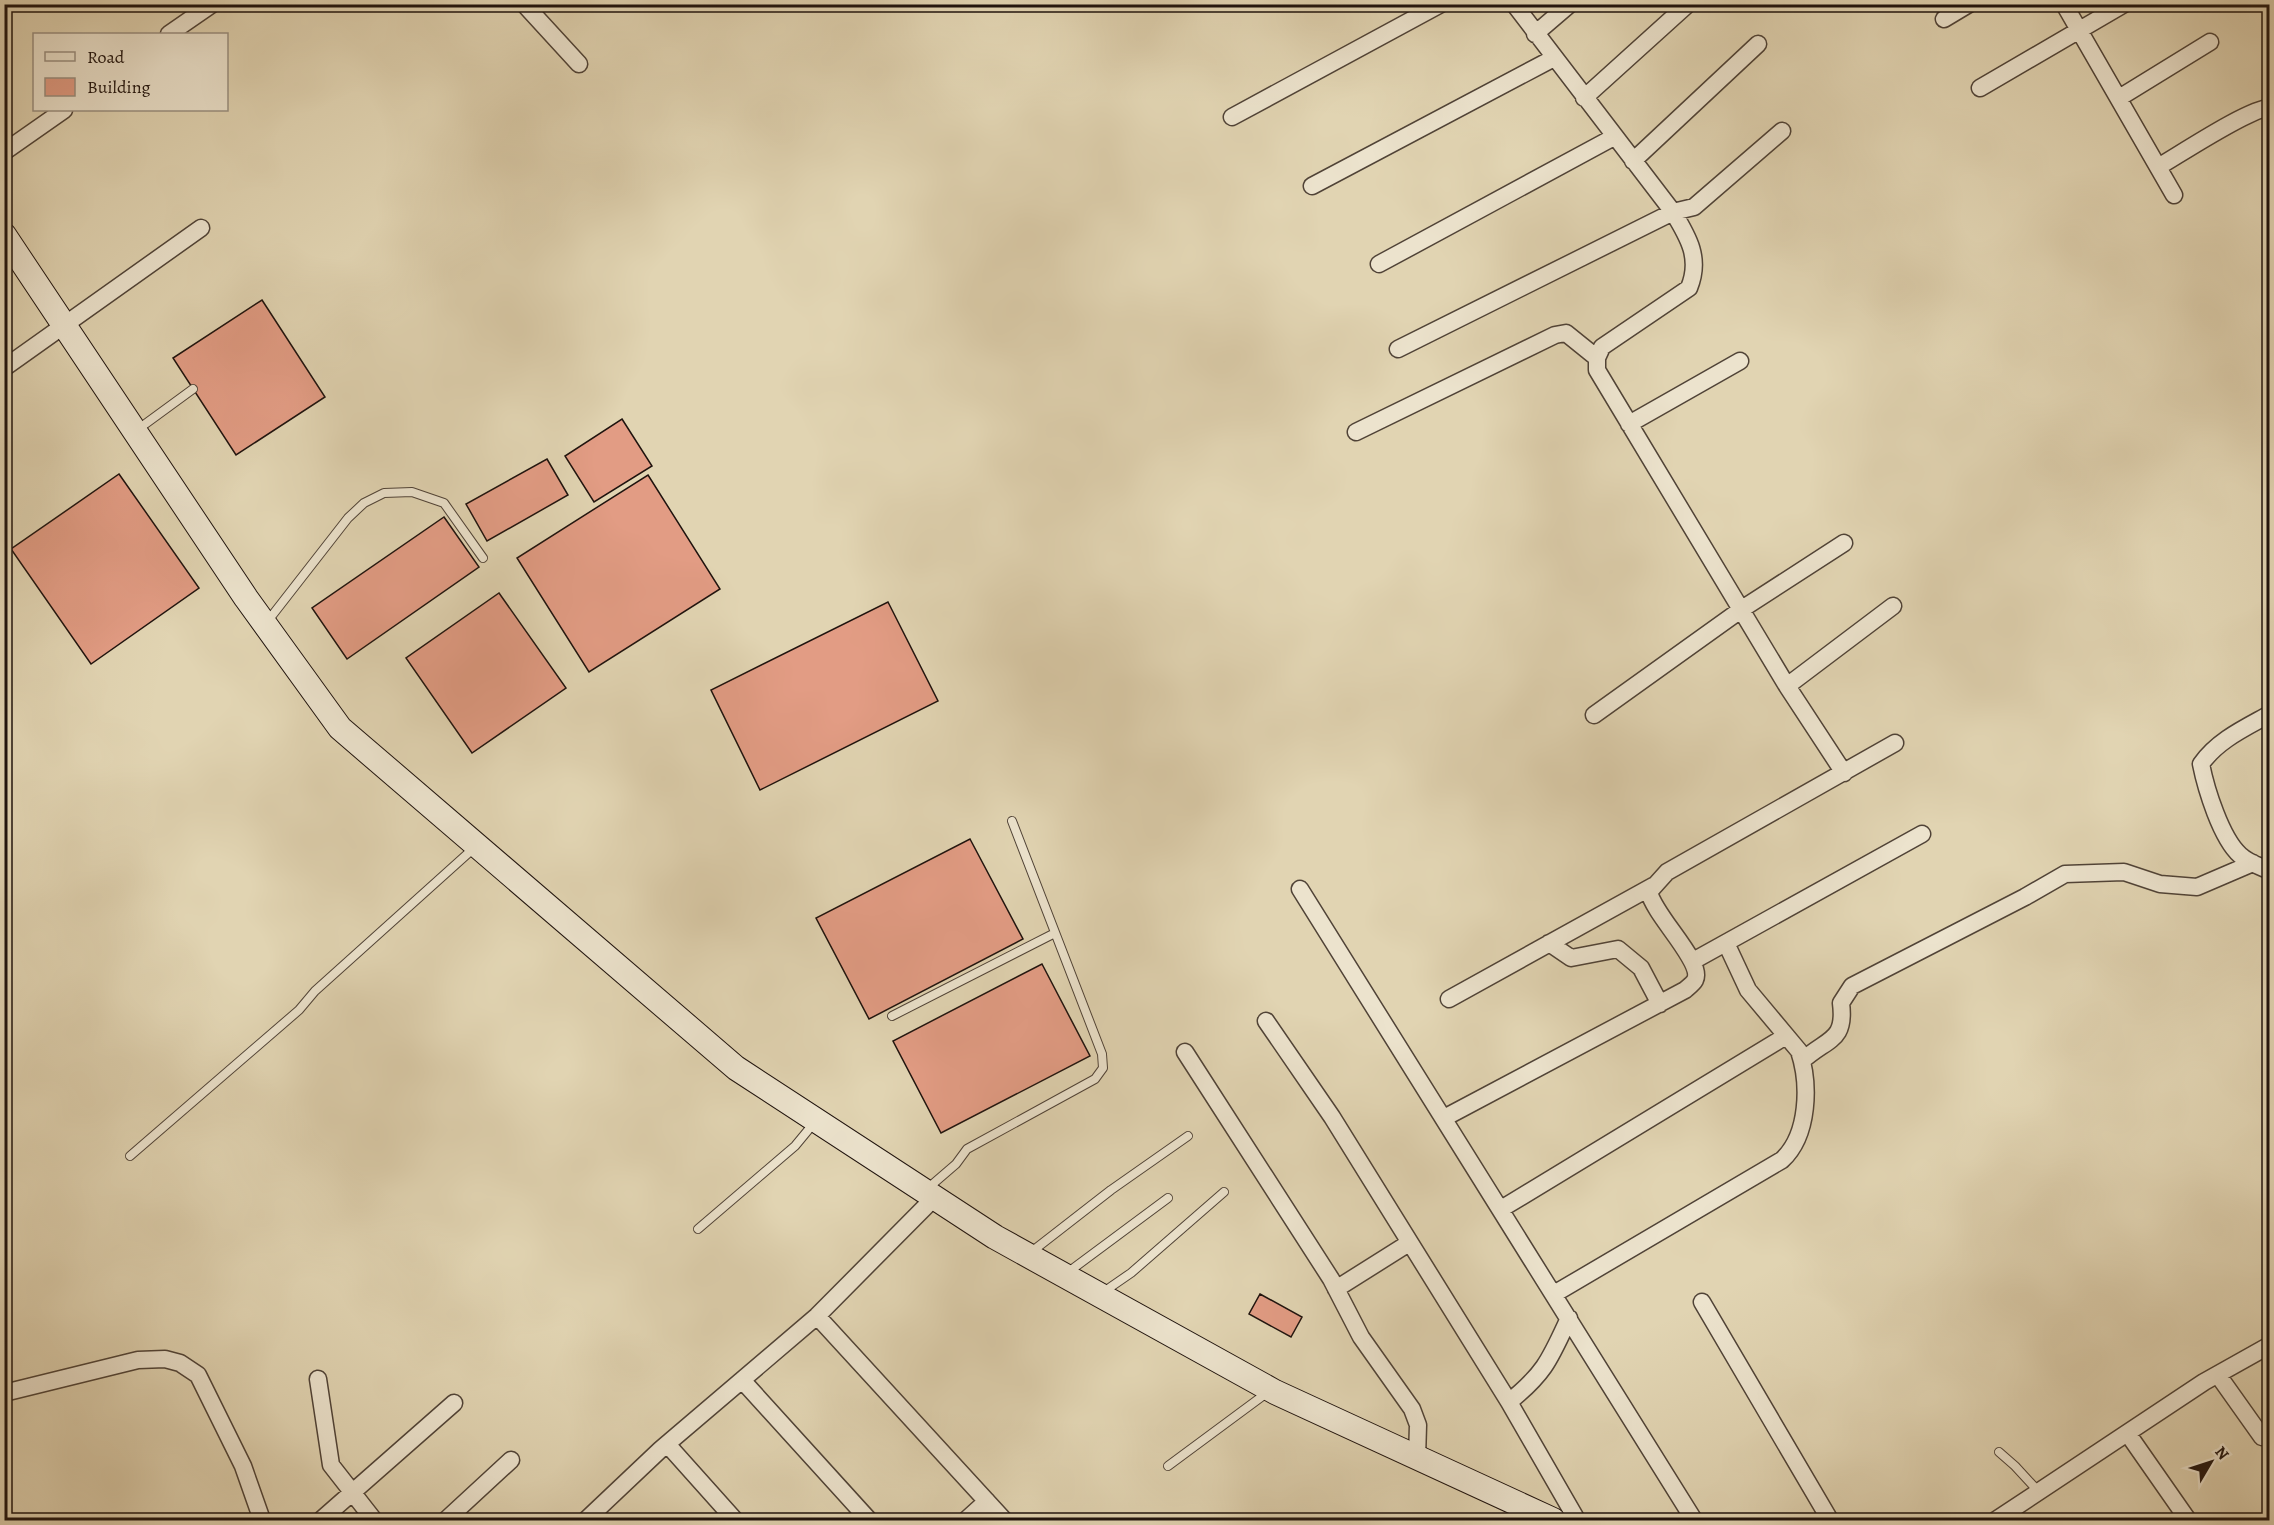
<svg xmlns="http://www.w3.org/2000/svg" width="2274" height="1525" font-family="Alegreya,serif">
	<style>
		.building { fill: #e29c84; stroke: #1f130e; stroke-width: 1.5 }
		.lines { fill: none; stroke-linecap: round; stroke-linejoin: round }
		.service-casing { stroke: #504337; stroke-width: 10 }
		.minor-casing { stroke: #504337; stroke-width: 19 }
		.secondary-casing { stroke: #1f130e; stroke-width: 26 }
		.service { stroke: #ece3cd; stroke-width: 8 }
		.minor { stroke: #ece3cd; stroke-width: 16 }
		.secondary { stroke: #ece3cd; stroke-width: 24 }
	</style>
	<rect width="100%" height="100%" fill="#e1d4b2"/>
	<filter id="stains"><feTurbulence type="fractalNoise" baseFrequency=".00333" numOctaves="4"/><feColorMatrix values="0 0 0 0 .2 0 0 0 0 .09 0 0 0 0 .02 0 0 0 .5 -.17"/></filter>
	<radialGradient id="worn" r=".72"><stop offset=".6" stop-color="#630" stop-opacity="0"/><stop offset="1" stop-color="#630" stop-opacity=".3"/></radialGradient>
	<path class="building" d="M262,300L325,397L236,455L173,358Z
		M622,419L652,466L594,502L565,456Z
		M547,459L568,495L487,541L466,504Z
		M119,474L199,588L91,664L11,549Z
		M648,475L720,589L589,672L517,558Z
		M444,517L479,567L347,659L312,608Z
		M499,593L566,688L472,753L406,658Z
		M888,602L938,701L760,790L711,690Z
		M970,839L1023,939L869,1019L816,918Z
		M1042,964L1090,1056L941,1133L893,1041Z
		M1260,1294L1302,1317L1291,1337L1249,1314Z"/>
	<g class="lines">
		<g class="service-casing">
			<path id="service" d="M137,430L193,389
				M267,622L348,518L364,503L384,493L412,492L444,503L483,558
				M892,1016L1055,933
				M130,1156L299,1010L315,991L474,848
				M927,1189L956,1164L967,1149L1095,1079L1103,1068L1102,1054L1012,821
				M698,1229L795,1146L814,1123
				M1030,1253L1111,1190L1188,1136
				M1067,1273L1168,1198
				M1102,1293L1131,1273L1224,1192
				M1999,1452L2015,1466L2039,1492
				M1168,1466L1268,1392"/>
		</g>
		<g class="minor-casing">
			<path id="minor" d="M524,4L579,64
				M1514,4L1673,212C1689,238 1701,259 1689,288L1602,347L1597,358V370L1787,686L1844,773
				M2064,4L2174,195
				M1944,19L1969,4
				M169,34L211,5
				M1535,34L1570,4
				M1980,88L2124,4
				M1584,98L1688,4
				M2119,98L2210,42
				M1232,117L1441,4
				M4,152L64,110
				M1633,161L1758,44
				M2158,167C2179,155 2251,107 2270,108
				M1312,186L1554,58
				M1379,264L1614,137
				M1398,349L1673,212L1694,207L1782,131
				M4,368L201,228
				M1629,424L1740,361
				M1356,432L1555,335L1566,333L1597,358
				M1787,686L1893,606
				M2270,714C2245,728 2218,740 2201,764C2206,789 2221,838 2240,855C2248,863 2260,866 2270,871
				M1594,715L1742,609L1844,543
				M1300,889L1694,1520
				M1549,943L1571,958L1618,949L1641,968L1660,1004
				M1693,961L1922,834
				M1449,999L1653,886
				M1266,1021L1332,1117L1509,1402L1577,1520
				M1185,1052L1331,1279L1361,1337L1412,1409L1418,1425L1417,1458
				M1802,1061C1827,1038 1846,1042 1841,1003L1852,986L2025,897L2065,874L2124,872L2160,884L2197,887L2253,863
				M1444,1118L1685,990C1688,987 1693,984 1695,980C1704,962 1655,917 1649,892L1667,872L1895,743
				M1501,1209L1786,1036
				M1336,1289L1409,1243
				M1554,1294L1782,1160C1809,1135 1810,1084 1799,1051L1748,990L1726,943
				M1702,1302L1830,1520
				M817,1316L1004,1520
				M2218,1375L2262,1437
				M318,1379L331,1465L374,1520
				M742,1380L869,1520
				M4,1393L138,1360L165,1359L180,1363L198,1375L243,1466L262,1520
				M1509,1402C1545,1373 1550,1359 1569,1318
				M2128,1434L2188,1520
				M667,1444L735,1520
				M321,1520L454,1403
				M446,1520L511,1460
				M586,1520L661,1449L817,1316L935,1197
				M966,1520L987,1501
				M1996,1520L2204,1382L2270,1345"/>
		</g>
		<g class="secondary-casing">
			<path id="secondary" d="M4,235L246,598L340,728L736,1068L995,1237L1275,1392L1553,1520"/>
		</g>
		<use href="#service" class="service"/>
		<use href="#minor" class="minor"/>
		<use href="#secondary" class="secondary"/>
	</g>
	<rect width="2274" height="1525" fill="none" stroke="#e1d4b2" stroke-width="24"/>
	<rect x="6" y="6" width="2262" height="1513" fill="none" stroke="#1f130e" stroke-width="3"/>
	<rect x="12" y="12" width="2250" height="1501" fill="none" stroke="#1f130e" stroke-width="1.5"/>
	<rect x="33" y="33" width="195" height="78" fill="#ece3cd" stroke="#9a9081" stroke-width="1.5"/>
	<rect x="45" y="52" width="30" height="9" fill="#ece3cd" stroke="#9a9081" stroke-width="1.5"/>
	<text x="87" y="63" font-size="18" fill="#1f130e">Road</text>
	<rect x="45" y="78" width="30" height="18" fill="#e29c84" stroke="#9a9081" stroke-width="1.5"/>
	<text x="87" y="93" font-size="18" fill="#1f130e">Building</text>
	<g transform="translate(2211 1462) rotate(51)" stroke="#ece3cd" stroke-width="4.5" paint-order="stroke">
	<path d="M0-4.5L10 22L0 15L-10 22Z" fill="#1f130e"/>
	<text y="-9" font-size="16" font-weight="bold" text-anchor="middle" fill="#1f130e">N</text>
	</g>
	<rect width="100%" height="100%" filter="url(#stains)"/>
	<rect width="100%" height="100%" fill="url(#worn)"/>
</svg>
